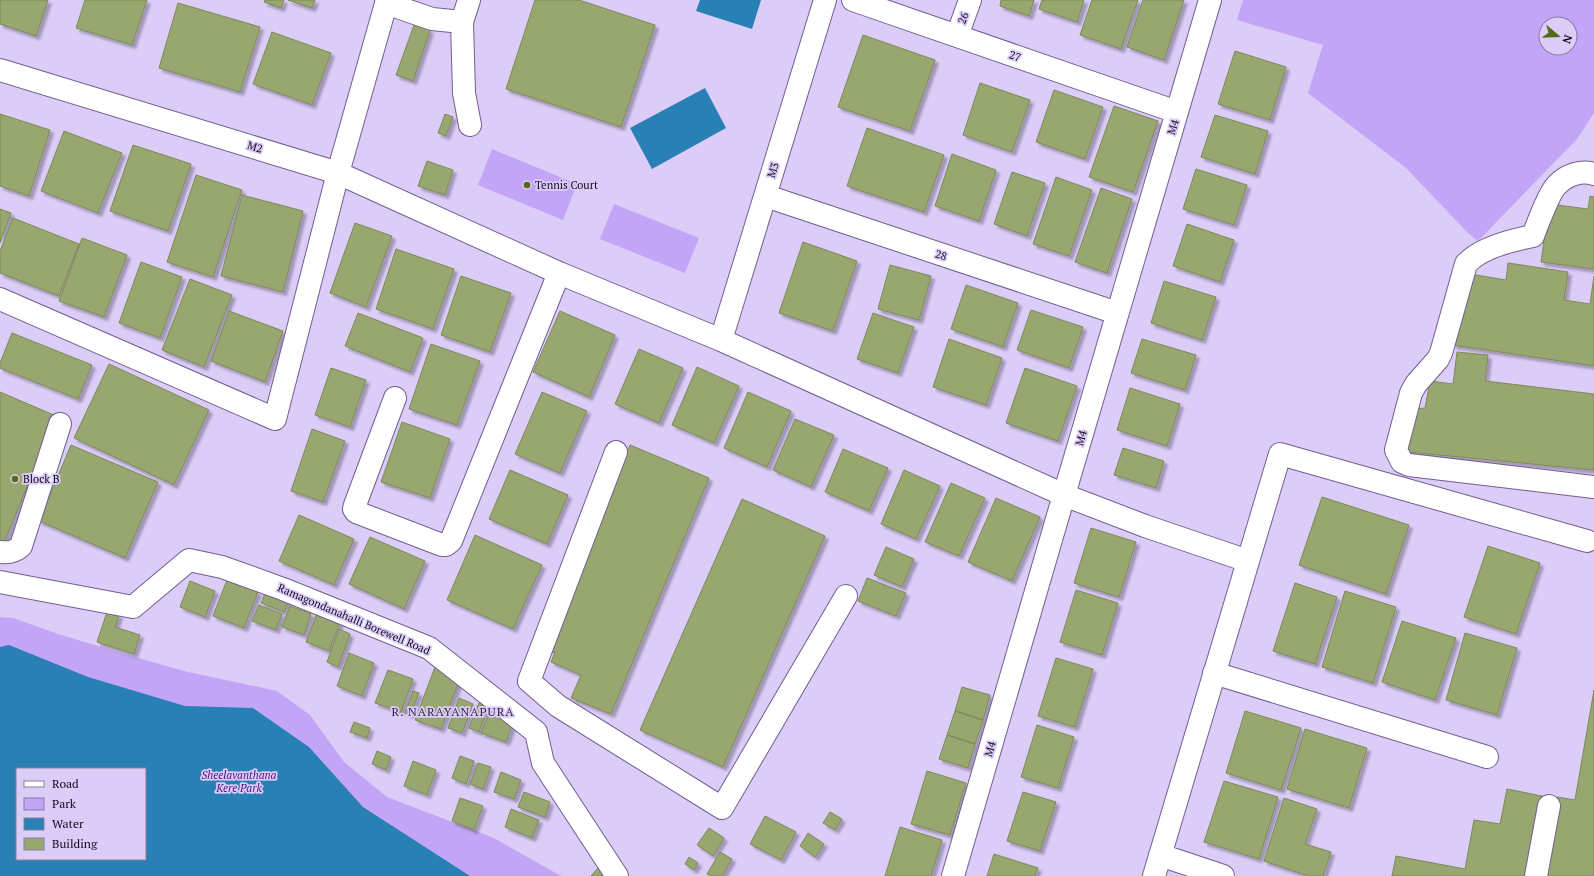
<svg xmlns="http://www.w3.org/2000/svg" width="1594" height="876" font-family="'PT Serif',serif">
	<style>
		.green { fill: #c3a5f7; fill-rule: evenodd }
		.water { fill: #2880b5; fill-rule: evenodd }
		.building { fill: #98a770; stroke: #7c8a55; filter: url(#shadow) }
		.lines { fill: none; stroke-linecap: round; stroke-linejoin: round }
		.minor-casing { stroke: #715f8f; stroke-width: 24 }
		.minor { stroke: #fff; stroke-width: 22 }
		.poi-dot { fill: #576812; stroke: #dbccf8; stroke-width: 1.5 }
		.labels { text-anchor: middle; stroke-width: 3.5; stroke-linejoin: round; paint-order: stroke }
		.street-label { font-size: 11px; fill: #11091c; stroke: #dbccf8 }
		.poi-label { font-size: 11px; fill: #11091c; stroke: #dbccf8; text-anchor: start }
		.park-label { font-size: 11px; font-style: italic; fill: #4e1087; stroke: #dbccf8 }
		.neighbourhood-label { font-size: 12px; letter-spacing: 1px; fill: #34234e; stroke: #dbccf8 }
	</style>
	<defs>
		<filter id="shadow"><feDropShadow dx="3.5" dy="3.5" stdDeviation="1" flood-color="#0004"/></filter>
	</defs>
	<rect width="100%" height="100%" fill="#dbccf8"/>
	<path class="green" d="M1243,0H1594V113L1577,139L1478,241L1468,233L1406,168L1308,93L1323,45L1237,20ZM1546,24H1570V48H1546Z
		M492,149L577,184L563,220L478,185Z
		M614,204L699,238L685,273L600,239Z
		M0,617L13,618L58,634L124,654L188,672L277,691L310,715L344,762L387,797L494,838L561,876H0ZM17,769H145V859H17Z"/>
	<path class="water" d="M700,0H761L752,29L696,11Z
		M705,88L726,128L652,169L630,128Z
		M9,645L88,677L185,706L253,708L309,747L363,807L470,876H0V647ZM17,769H145V859H17Z"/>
	<path class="building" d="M0,0H48L36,36L0,24Z
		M85,0H147L132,45L76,28Z
		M265,0H284L281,8L264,2Z
		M288,0H315L312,8Z
		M535,0H579L655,25L621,127L506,89Z
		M1001,0H1034L1029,16L1000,6Z
		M1042,0H1084L1077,22L1039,9Z
		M1092,0H1138L1121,49L1080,35Z
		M1143,0H1184L1164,60L1127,47Z
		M178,3L260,27L240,92L159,68Z
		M414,25L430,30L413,81L396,75Z
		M272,32L331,53L312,105L253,84Z
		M863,35L935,60L910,131L838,107Z
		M1235,51L1286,67L1270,120L1218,104Z
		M980,83L1030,100L1012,152L963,135Z
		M1054,90L1103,107L1085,159L1036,142Z
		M1114,106L1158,121L1133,192L1089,177Z
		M0,114L50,130L29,196L0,186Z
		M445,114L453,117L446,136L438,133Z
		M1215,115L1268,131L1255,174L1201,157Z
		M867,128L944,155L924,212L847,186Z
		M64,131L122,153L98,213L41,191Z
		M133,145L191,164L168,231L110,211Z
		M952,154L996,170L979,221L935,206Z
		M427,161L453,170L445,195L418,186Z
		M1196,169L1247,185L1234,225L1183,209Z
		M1012,172L1045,183L1027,236L994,224Z
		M196,175L242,190L213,277L167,262Z
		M1056,177L1092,190L1069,256L1033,244Z
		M1101,188L1132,199L1107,273L1075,262Z
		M242,195L303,211L283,292L221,276Z
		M1590,196L1594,197V269L1541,262L1549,204L1588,209Z
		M0,209L11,213L0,243Z
		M13,218L79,244L59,296L0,273V251Z
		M355,223L392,236L366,307L330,293Z
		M1187,224L1234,240L1220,282L1173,266Z
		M82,238L127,255L104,317L59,301Z
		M803,242L857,261L833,331L779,313Z
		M396,249L454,269L433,329L376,309Z
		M141,262L182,277L160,338L119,323Z
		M1508,263L1568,272L1564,300L1590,304L1594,276V366L1453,345L1464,273L1506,280Z
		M890,265L931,276L919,320L878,309Z
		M461,276L511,293L490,352L441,335Z
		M190,279L232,295L204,367L162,350Z
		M1164,281L1216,297L1202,340L1151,323Z
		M966,285L1018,303L1003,347L951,329Z
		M1031,310L1083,327L1069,368L1017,350Z
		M229,311L283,331L265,382L211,361Z
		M560,311L615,335L589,397L533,372Z
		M358,313L423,338L410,372L345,346Z
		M873,313L914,327L898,373L857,359Z
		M12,333L92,365L78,399L0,368V363Z
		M949,339L1002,358L986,405L933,387Z
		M1142,339L1196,355L1185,390L1131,373Z
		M431,344L480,361L457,425L409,409Z
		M639,349L683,368L659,423L615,404Z
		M1457,352L1488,355L1485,381L1594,394V470L1408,452L1413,409L1425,408L1430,381L1453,384Z
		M109,364L209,410L174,485L74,438Z
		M697,367L739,386L714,443L672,425Z
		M331,368L366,380L350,427L315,415Z
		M1025,368L1077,386L1058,441L1006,423Z
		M1130,388L1180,404L1167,446L1117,430Z
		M0,392L56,416L4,543H0Z
		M542,392L587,411L560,473L515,454Z
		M748,392L791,411L767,467L724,448Z
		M795,419L834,435L811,487L773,470Z
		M402,422L450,439L430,498L381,482Z
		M312,429L345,441L323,502L291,491Z
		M71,445L158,482L125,558L39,521Z
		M630,445L709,478L611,714L571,698L581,675L551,662L555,652L545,648Z
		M1123,448L1164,461L1156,488L1114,475Z
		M843,449L888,468L869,511L825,492Z
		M510,470L568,495L547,544L489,519Z
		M904,470L940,486L916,539L881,524Z
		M951,483L985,498L959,556L925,542Z
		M1322,497L1409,525L1386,594L1299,565Z
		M996,498L1040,517L1012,581L968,562Z
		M742,499L825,536L723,767L640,730Z
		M299,515L354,539L334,585L279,561Z
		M1091,528L1136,542L1119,597L1074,583Z
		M475,535L542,565L513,629L447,600Z
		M370,537L425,561L404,609L349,584Z
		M1488,546L1540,563L1516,634L1464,617Z
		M886,547L914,559L902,587L874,575Z
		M867,578L906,593L896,616L858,601Z
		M227,580L258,592L244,628L213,616Z
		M190,581L215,591L205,617L180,607Z
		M1295,583L1337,597L1315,664L1273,651Z
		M1076,590L1118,603L1102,655L1060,642Z
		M266,591L289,600L284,612L261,603Z
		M1345,591L1396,607L1373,683L1322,667Z
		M259,605L282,614L276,630L252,621Z
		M290,606L311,614L304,635L282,627Z
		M107,612L119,615L115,627L140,635L134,654L97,642Z
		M317,613L340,622L329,651L306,642Z
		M1402,621L1456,638L1435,700L1382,682Z
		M339,629L350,634L338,667L327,662Z
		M1465,633L1517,648L1497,715L1446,700Z
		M349,653L374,663L362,696L337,686Z
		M1056,658L1093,669L1075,727L1038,716Z
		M435,667L461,676L441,729L415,720Z
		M388,670L413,679L401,712L375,703Z
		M962,687L990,695L983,720L955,711Z
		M1594,690V876H1544L1557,797L1575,800Z
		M413,691L419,693L410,715L405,713Z
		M459,698L473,704L462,733L448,728Z
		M479,703L488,707L479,732L469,728Z
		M491,709L515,718L506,742L481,733Z
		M955,711L983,720L975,744L947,735Z
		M1245,711L1301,728L1281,790L1226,773Z
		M354,722L370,728L367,738L350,732Z
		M1037,725L1074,737L1058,788L1021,777Z
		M1305,729L1367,748L1349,808L1287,789Z
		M947,735L975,744L968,768L939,759Z
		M377,751L391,757L386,770L372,764Z
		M460,756L474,761L466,784L452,778Z
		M413,761L436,770L427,795L404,786Z
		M478,763L491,767L483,789L470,784Z
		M927,771L966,783L950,835L911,824Z
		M501,772L521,780L514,799L494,792Z
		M1224,781L1278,797L1259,859L1204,842Z
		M1507,789L1542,796L1527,876H1392L1396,856L1465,869L1474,820L1500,824Z
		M524,792L550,802L545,817L518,807Z
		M1023,792L1056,802L1040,851L1007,841Z
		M460,798L483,806L474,830L452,821Z
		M1284,798L1317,809L1305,844L1331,852L1323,876H1309L1264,861Z
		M511,809L539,820L532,838L505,827Z
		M830,812L842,819L835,830L823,823Z
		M765,816L796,832L781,860L750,844Z
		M900,827L942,840L931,876H885Z
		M709,828L724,838L713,856L697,845Z
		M808,833L824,844L815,857L800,846Z
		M720,852L732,859L722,876H711L707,874Z
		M994,854L1038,868L1035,876H987Z
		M689,857L698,863L694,870L685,864Z
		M598,868L607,876H591Z"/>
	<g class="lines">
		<g class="minor-casing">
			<path id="minor" d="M853,0L1177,112
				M386,3L432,19L462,22L464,93L470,125
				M462,22L469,0
				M957,36L970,0
				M0,70L338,173L387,0
				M1594,174C1581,170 1566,175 1557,185C1550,191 1537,225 1533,236C1512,240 1480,248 1466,264L1441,353L1438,359L1416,384L1411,393L1396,450L1402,462L1409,465L1594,487
				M766,196L1117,313
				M0,299L275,419L338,173L559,273L721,340L1064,495L1145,526L1248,561
				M721,340L825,0
				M395,398L355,505L354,509L356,512L442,545H446L451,541L559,273
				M616,452L529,681L558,706L722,808L846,596
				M0,552C9,553 15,552 21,546L60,424
				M0,582L133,607L189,560L222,567L283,589L429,648L536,732L543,763L617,876
				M1214,673L1487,757
				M1160,855L1223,876
				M953,876L1064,495L1210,0
				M1154,876L1280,454L1587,541
				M1536,876L1549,806"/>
		</g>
		<use href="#minor" class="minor"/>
	</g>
	<g class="poi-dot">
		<circle cx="527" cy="185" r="4"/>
		<circle cx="15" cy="479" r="4"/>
	</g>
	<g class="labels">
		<g class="street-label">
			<text transform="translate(963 18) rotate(-69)" y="4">26</text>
			<text transform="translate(1015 56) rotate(19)" y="4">27</text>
			<text transform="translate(1173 127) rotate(-73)" y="4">M4</text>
			<text transform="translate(255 147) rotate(17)" y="4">M2</text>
			<text transform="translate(773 170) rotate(-73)" y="4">M3</text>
			<text transform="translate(941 255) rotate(18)" y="4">28</text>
			<text transform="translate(1081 438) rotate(-74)" y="4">M4</text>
			<text transform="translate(354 619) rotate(23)" y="4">Ramagondanahalli Borewell Road</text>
			<text transform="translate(990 749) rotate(-74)" y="4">M4</text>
		</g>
		<g class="poi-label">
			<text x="535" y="189">Tennis Court</text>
			<text x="23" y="483">Block B</text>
		</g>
		<g class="park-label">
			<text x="239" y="779">Sheelavanthana<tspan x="239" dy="13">Kere Park</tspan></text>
		</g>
		<g class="neighbourhood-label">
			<text x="453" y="716">R. NARAYANAPURA</text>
		</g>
	</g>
	<rect x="16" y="768" width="130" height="92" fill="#dbccf8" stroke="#8a7ea0"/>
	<rect x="24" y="781" width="20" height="6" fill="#ffffff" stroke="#8a7ea0"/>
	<text x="52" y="788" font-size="12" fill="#11091c">Road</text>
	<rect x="24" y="798" width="20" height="12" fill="#c3a5f7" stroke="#8a7ea0"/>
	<text x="52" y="808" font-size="12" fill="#11091c">Park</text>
	<rect x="24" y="818" width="20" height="12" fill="#2880b5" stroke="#8a7ea0"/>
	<text x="52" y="828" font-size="12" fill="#11091c">Water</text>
	<rect x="24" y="838" width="20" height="12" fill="#98a770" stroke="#8a7ea0"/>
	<text x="52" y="848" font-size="12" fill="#11091c">Building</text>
	<g transform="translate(1558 36) rotate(109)"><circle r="19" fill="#dbccf8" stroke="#8a7ea0"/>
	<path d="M0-3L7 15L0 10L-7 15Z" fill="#576812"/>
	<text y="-6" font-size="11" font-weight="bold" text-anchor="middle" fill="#11091c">N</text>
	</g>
</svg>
